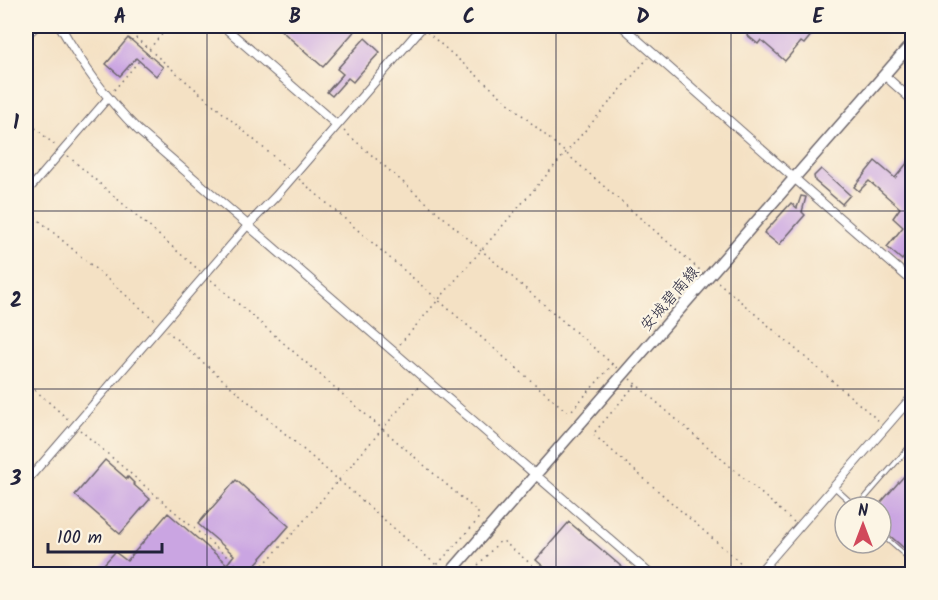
<svg xmlns="http://www.w3.org/2000/svg" width="938" height="600" font-family="Kalam,'Klee One',sans-serif">
	<style>
		.building { fill: #caa5e2 }
		.lines { fill: none; stroke-linecap: round; stroke-linejoin: round }
		.service-casing { stroke: #6c656b; stroke-width: 6 }
		.minor-casing { stroke: #6c656b; stroke-width: 9 }
		.tertiary-casing { stroke: #6c656b; stroke-width: 10 }
		.primary-casing { stroke: #6c656b; stroke-width: 13 }
		.path { stroke: #6c656b; stroke-width: 1.5; stroke-dasharray: 1.5 4.5; stroke-linecap: butt }
		.service { stroke: #fff; stroke-width: 4 }
		.minor { stroke: #fff; stroke-width: 7 }
		.tertiary { stroke: #fff; stroke-width: 8 }
		.primary { stroke: #fff; stroke-width: 10 }
		.grid { fill: none; stroke: #22223b; stroke-width: 1.5; stroke-opacity: 0.55 }
		.labels { text-anchor: middle; stroke-width: 4.5; stroke-linejoin: round; paint-order: stroke }
		.street-label { font-size: 16px; fill: #22223b; stroke: #fcf5e5 }
		.neatline { fill: none; stroke: #22223b; stroke-width: 2 }
		.grid-label { font-size: 20px; text-anchor: middle; font-weight: bold; fill: #22223b }
	</style>
	<rect width="100%" height="100%" fill="#fcf5e5"/>
	<filter id="ink" filterUnits="userSpaceOnUse"><feTurbulence type="fractalNoise" baseFrequency=".0167" numOctaves="2"/><feDisplacementMap in="SourceGraphic" scale="12" xChannelSelector="R" yChannelSelector="G"/><feConvolveMatrix kernelMatrix="1 2 1 2 8 2 1 2 1" color-interpolation-filters="sRGB"/></filter>
	<filter id="wash" filterUnits="userSpaceOnUse"><feTurbulence type="fractalNoise" baseFrequency=".008" numOctaves="4" result="noise"/><feDisplacementMap in="SourceGraphic" scale="24" xChannelSelector="R" yChannelSelector="G"/><feGaussianBlur stdDeviation="1.35" result="paint"/><feColorMatrix in="noise" values="0 0 0 0 0 0 0 0 0 0 0 0 0 0 0 0 0 1.4 0 .05"/><feComposite in="paint" operator="in"/></filter>
	<g filter="url(#wash)">
		<rect width="100%" height="100%" fill="#f4e1c4"/>
		<g id="blocks">
			<path class="building" d="M276,26H359L323,67Z
				M744,26H814L817,28L804,44L801,42L785,61L761,40L758,44L747,35L751,31Z
				M128,38L130,40V39L163,67L156,76L136,58L120,76L106,64Z
				M365,38L380,52L358,76L353,82L348,78L332,96L327,92L343,74L337,69Z
				M912,157V247L902,260L887,247L903,227L893,218L900,208L869,181L859,191L854,187L875,161L895,178Z
				M821,169L850,195L842,204L815,181L814,176Z
				M801,196L806,197L802,212L805,215L779,245L764,233L791,203L797,208Z
				M105,460L127,479L128,477L134,483L133,484L150,499L120,534L75,495Z
				M912,467V543L910,541L904,548L881,528V507H877Z
				M236,480L289,526L247,574H95L115,552L127,561L168,513L227,564L234,555L198,524Z
				M569,522L602,550L630,574H552L536,560Z"/>
		</g>
	</g>
	<g filter="url(#ink)">
		<use href="#blocks" fill-opacity="0" stroke="#6c656b" stroke-width="1.5"/>
		<g class="lines">
			<g class="service-casing">
				<path id="service" d="M834,487L856,507
					M857,507L912,444
					M881,534L912,561"/>
			</g>
			<g class="minor-casing">
				<path id="minor" d="M26,36L37,26
					M26,193L108,98
					M26,482L248,225"/>
			</g>
			<g class="tertiary-casing">
				<path id="tertiary" d="M60,26C83,66 105,97 138,130L650,574
					M223,26L337,125
					M622,26L794,178L912,281
					M884,75L912,100
					M248,225L276,196L423,26
					M758,574L912,397"/>
			</g>
			<g class="primary-casing">
				<path id="primary" d="M449,574L912,43"/>
			</g>
			<path class="path" d="M122,26L289,170
				M427,32L701,271
				M114,90L169,26
				M26,120L57,147
				M344,131L617,368
				M68,156L200,271
				M299,179L566,411L572,410L613,364
				M26,209L157,322
				M211,280L478,512V518L477,521L437,565
				M718,282L880,422
				M167,331L442,570
				M400,344L648,58
				M630,379L794,522
				M26,382L70,421
				M635,385L593,434L751,572
				M80,430L247,574
				M26,560L42,574
				M255,574L295,531L420,385
				M470,574L498,543L503,541L543,574"/>
			<use href="#service" class="service"/>
			<use href="#minor" class="minor"/>
			<use href="#tertiary" class="tertiary"/>
			<use href="#primary" class="primary"/>
		</g>
	</g>
	<path class="grid" d="M207,26V574M382,26V574M556,26V574M731,26V574M26,211H912M26,389H912"/>
	<g class="labels">
		<g class="street-label">
			<text transform="translate(669 298) rotate(-49)" y="6">安城碧南線</text>
		</g>
	</g>
	<rect width="938" height="600" fill="none" stroke="#fcf5e5" stroke-width="66"/>
	<g transform="translate(863 525)"><circle r="28" fill="#fcf5e5" stroke="#a5a1a1" stroke-width="1.5"/>
	<path d="M0-4.5L10 22L0 15L-10 22Z" fill="#d1495b"/>
	<text y="-9" font-size="16" font-weight="bold" text-anchor="middle" fill="#22223b">N</text>
	</g>
	<path d="M48 543v9h114v-9" fill="none" stroke="#22223b" stroke-width="3"/>
	<text x="57" y="543" font-size="18" fill="#22223b" stroke="#fcf5e5" stroke-width="4.5" paint-order="stroke">100 m</text>
	<rect x="33" y="33" width="872" height="534" class="neatline"/>
	<g class="grid-label">
		<text x="120" y="23">A</text>
		<text x="295" y="23">B</text>
		<text x="469" y="23">C</text>
		<text x="643" y="23">D</text>
		<text x="818" y="23">E</text>
		<text x="16" y="129">1</text>
		<text x="16" y="307">2</text>
		<text x="16" y="485">3</text>
	</g>
</svg>
